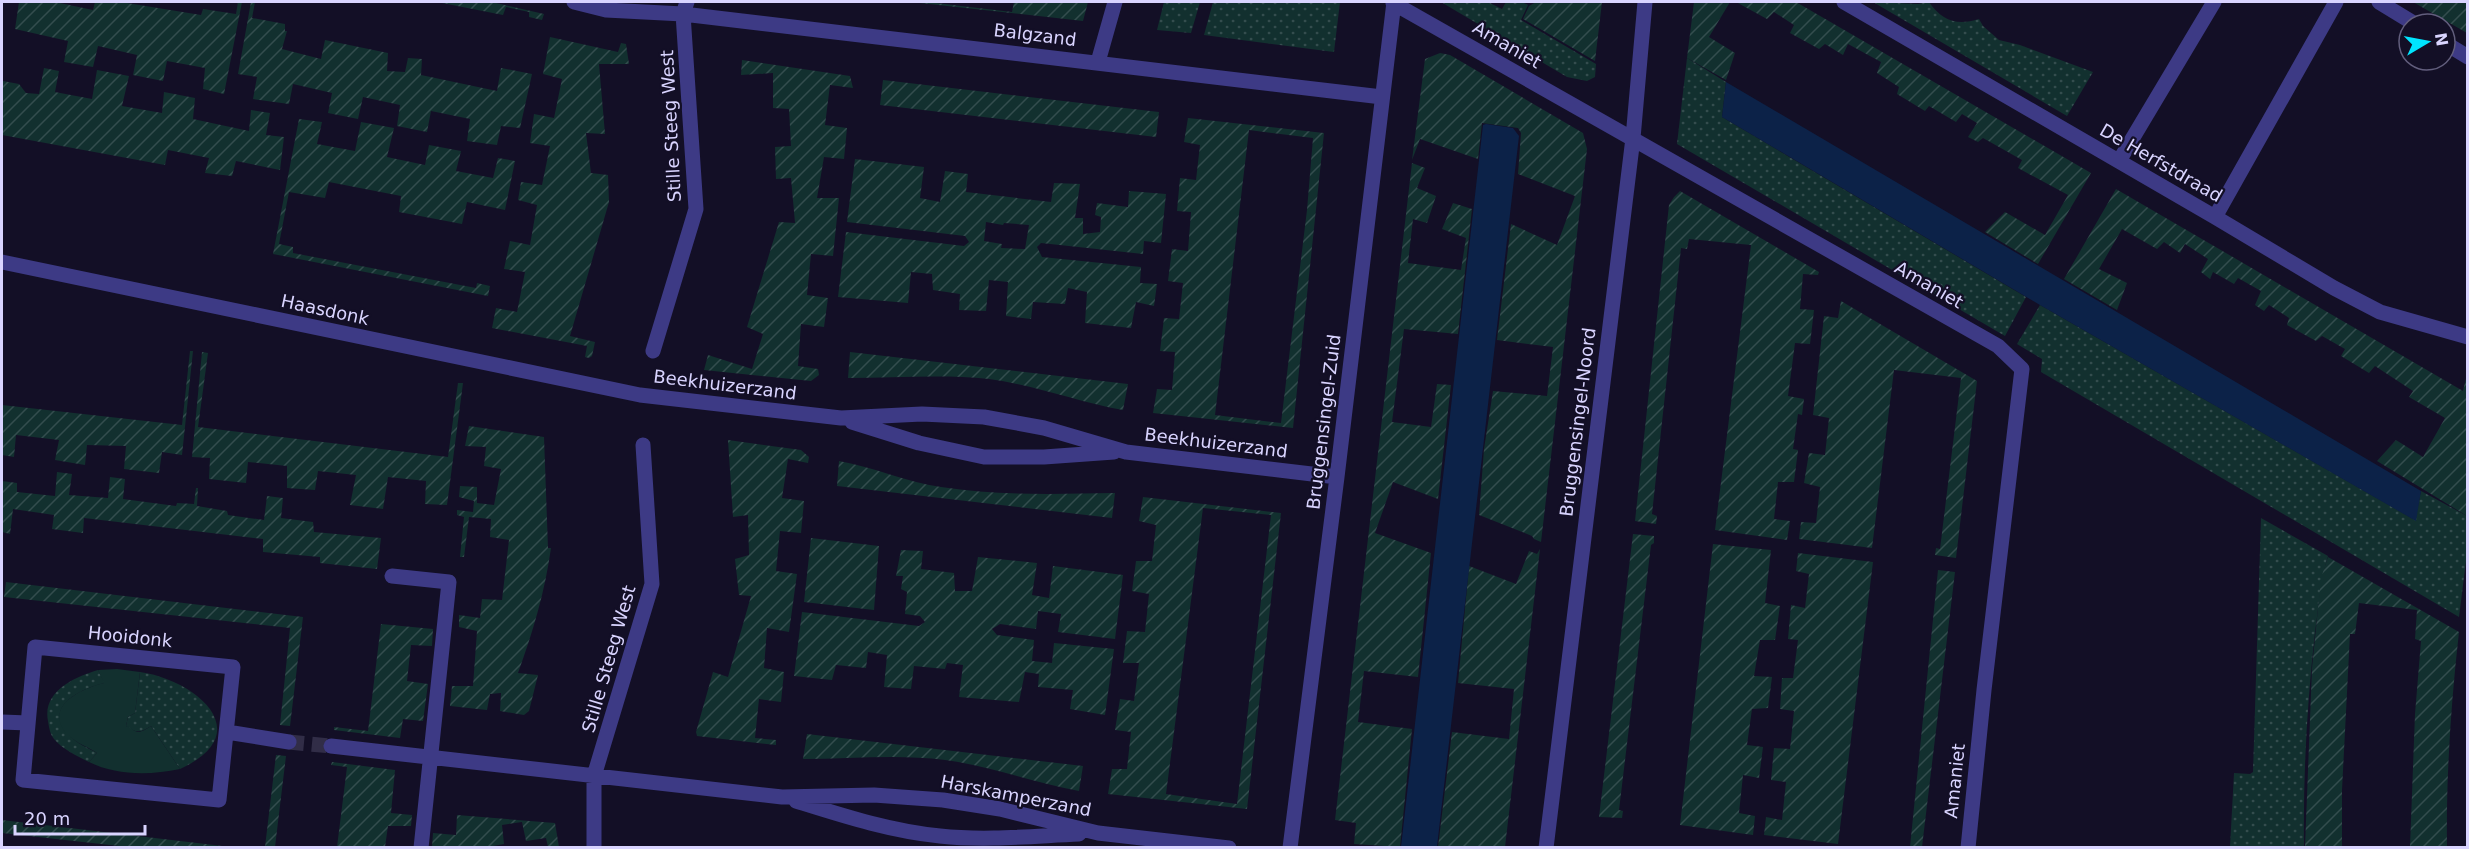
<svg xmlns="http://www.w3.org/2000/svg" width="2469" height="849" font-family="'DejaVu Sans',sans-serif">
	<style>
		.grass { fill: url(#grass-dots) }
		.park { fill: #12302f }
		.garden { fill: url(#garden-furrows); fill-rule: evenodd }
		.water { fill: #0c2248 }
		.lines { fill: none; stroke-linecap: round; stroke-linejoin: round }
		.minor-tunnel { stroke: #312d47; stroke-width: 15; stroke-dasharray: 15 8; stroke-linecap: butt }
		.minor { stroke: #3d3a85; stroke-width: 15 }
		.labels { text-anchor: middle; stroke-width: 4.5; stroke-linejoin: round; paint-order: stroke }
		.street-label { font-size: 18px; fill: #d9d4ff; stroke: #130f26 }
	</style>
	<defs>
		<pattern id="grass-dots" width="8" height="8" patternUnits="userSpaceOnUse" patternTransform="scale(1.5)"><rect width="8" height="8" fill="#12302f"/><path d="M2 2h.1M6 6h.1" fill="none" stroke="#344d4e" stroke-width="1.8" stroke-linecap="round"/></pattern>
		<pattern id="garden-furrows" width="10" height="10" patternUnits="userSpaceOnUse" patternTransform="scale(1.5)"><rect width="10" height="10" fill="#12302f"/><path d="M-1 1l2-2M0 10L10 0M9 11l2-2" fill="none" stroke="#344d4e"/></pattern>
	</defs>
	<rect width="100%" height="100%" fill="#130f26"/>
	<path class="grass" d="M1164,2H1200L1191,33L1157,30Z
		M1213,2H1340L1334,52L1204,35Z
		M1441,2H1488L1502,9L1506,2H1522L1528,5L1521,20L1596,64L1595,77L1587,81L1567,77Z
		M1873,2L1918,4L1929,2C1942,21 1957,26 1979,19L1983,26L1999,40L2020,45L2093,72L2067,116Z
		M1687,58L1726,82L1722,117L2026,297L2005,336L1677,144Z
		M2040,305L2415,520L2421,491L2467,516V553L2459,617L2041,372L2042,359L2017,344Z
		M2261,518L2328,556C2320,581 2319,606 2315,632C2307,704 2303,776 2304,847H2230L2234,773L2250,774L2253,772Z
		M98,670L105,683C82,688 41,707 69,735C76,743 88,748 97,753L89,762C77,756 62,749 54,739C50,734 49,727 48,721C42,691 75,677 98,670Z
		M140,672C196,680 259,733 180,769L151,726C141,733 135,733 126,726L128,717L135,713Z"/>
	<path class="park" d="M117,669L140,672L135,713L128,717L126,726C137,731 136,736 151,726L180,769C151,775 117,776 89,762L97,753C88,747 76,743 68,735C41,707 82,688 104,683L98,670Z"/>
	<path class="garden" d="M19,2H55L93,10L95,2H121L201,15L203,9L236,14L238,2H242L224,94L203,89L205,68L167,61L163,81L133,75L137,55L98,46L93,67L64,62L68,41L15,29Z
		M251,2H255L252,18L285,24V31H287L282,49L321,59L325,40L388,53L387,71L405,72L408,58L422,59L421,75L497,91L501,68L532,74L520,128L501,126L497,145L467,141L470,119L431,111L427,132L397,126L400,105L363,97L358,119L328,113L332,93L293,84L289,104L253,99L257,77L238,74Z
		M437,2H492L544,14L542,20L529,17V12L506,7L503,15Z
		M911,2H936V3L1012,12L1014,2H1088L1083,21Z
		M1536,2H1602L1595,61L1523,19L1529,6Z
		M1694,2H1730L1709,37L1735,53L1726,80L1687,58Z
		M1736,2H1796L2091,173L2038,264L1985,232L2005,212L2045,235L2068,195L2018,168L2022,160L1983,138L1978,142L1968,137L1977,123L1962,114L1956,122L1929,106L1925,111L1897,94L1899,87L1877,73L1881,62L1848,44L1843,55L1825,44L1819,49L1790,33L1794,25L1774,12L1767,19Z
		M2413,2H2467V33Z
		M550,37L618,52L621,43L626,44L629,64H599L605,134L586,133L591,173L608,175L609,202L570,336L595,342L592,356L589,358L585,357L587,346L492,328L496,308L517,312L525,272L504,269L510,241L530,245L537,205L518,200L521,182L542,185L550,146L530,143L534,114L554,118L562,79L543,74Z
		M1440,53L1450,55L1583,133L1587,149L1541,542L1534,539L1532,536L1479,515L1484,449L1493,391L1547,396L1553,347L1497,340L1511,224L1557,245L1575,196L1518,174L1521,133L1518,128L1482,123L1478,159L1420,139L1412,160L1425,59Z
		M742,60L850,76L853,88L830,85L825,125L847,128L844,159L824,157L817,198H839L833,256L811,254L807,295L828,298L824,327L801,324L798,366L818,369L819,375L811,381L704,370L708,355L752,369L763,334L747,327L779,222L795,223L791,178L776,179L775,147L791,146L789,109L773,108V73L741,75Z
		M44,68L59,71L55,92L92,99L97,70L129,76L122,106L162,113L164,92L195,98L193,119L249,131L251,110L270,113L266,135L284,137L280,170L236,161L232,176L205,173L209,158L168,150L165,165L2,135L3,81L19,84L26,93L39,94Z
		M883,80L1159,112L1156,137L880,105Z
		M1188,118L1324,133L1293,428L1153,413L1157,389L1172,390L1175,352L1160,351L1164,318L1179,319L1183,283L1168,281L1172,249L1188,251L1191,212L1177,211L1180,178L1196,180L1200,145L1184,142ZM1249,130L1313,138L1307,210L1281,423L1215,415Z
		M299,119L322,122L317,144L355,151L361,122L394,128L387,157L425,165L429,145L461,151L456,171L493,178L498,158L515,161L505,210L467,202L462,224L399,212L401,196L329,182L325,198L289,192L279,244L293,247V253L476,288L477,283L490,286L488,296L273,254Z
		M855,159L924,167L920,198L940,202L945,171L968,174L966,192L1051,202L1054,183L1080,184L1075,218H1083V234L1100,232L1101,217L1095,215L1097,203L1128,207L1129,191L1166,194L1161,243L1144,241L1143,254L1041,243L1037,247L1042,257L1141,267L1140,283L1157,284L1154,306L1136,302L1131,328L1085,323L1087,292L1068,288L1065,304L1033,302L1031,319L1006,316L1008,282L989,280L986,311L959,310L960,294L933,290L932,274L911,272L908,303L838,297L846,232L964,246L969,242L965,236L847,222ZM986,222L1003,225L1004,223L1029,225L1025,249L1001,248L1002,244L984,241Z
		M1412,163L1425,168L1417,188L1436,196L1427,223L1413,219L1408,263L1461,270L1466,238L1442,229L1453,203L1472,209L1458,334L1404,329L1392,422L1431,427L1437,384L1451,385L1438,499L1393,482L1375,533L1431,553L1418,677L1364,671L1358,722L1412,729L1400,847L1354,844L1356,823L1335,820Z
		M2116,189L2463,391L2467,374V516L2377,461L2396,440L2423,457L2445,418L2409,397L2413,391L2375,366L2369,373L2341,356L2345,349L2322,336L2316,341L2287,325L2289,318L2269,305L2264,311L2255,305L2261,291L2238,278L2234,284L2213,272L2210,279L2201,272L2208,259L2185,244L2180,253L2164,242L2157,249L2122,229L2099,269L2127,283L2117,310L2064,279Z
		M1680,191L1819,272L1818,275L1803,274L1800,309L1814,310L1810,344L1795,343L1788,396L1804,399L1802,415L1798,414L1793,449L1798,450L1794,482H1778L1774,519L1790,521L1787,540L1715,530L1751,245L1689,239L1687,249L1681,248L1652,514L1657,516L1656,524L1635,521L1669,205L1674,197Z
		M1841,301L1977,381L1956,558L1935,555L1936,548L1940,549L1961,378L1894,370L1872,548L1799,539L1801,522L1816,523L1820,487L1804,483L1809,453L1825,455L1829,418L1813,415L1824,316L1838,318Z
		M190,351H193L182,455L162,452L159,473L124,469L126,446L87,445L85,465L55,460L59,440L16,435L14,457L2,455V405L182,425Z
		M202,352L208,353L198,427L448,457L458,383H463L447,505L425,504L426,481L388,477L383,509L350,505L356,475L318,471L315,490L287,488V466L248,462L246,483L209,479L210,458L192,457Z
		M850,352L1128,384L1123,410C1078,402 1035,385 989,379C943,374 895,378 848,378Z
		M469,426L544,437L548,548H551C545,591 533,632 518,673L538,675L529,711L524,715L500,711L501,693L490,694L487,710L450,706L452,686H473L477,631L459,627V615L480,618L482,599L502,600L509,540L490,537L491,519L469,517L464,557H460L464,517L457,515V510L473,512L474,501L459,497L460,486L477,487V503L494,505L501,469L484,466L486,447L465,446Z
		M728,440L801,450L809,457L808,463L788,459L782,498L804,501L801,533L780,531L776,571L797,574L789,632L767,628L764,668L784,672L781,702L759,699L755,738L776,740V745L697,736L696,732L713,672L728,677L751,596L739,595L735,559L749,555L748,515L733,517Z
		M839,461C874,467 906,482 941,487C999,496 1056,494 1115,493L1112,518L837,486Z
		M57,472L72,474L69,495L108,498L110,477L125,479L123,499L176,506L177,503L194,504L196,488H198L197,506L227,511L228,515L264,520L267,496L283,498L281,518L313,522L314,532L381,538L377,569L320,563V557L263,552V539L84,518L83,533L52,529L54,515L13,509L10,534L2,532V481L17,483V492L55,496Z
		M1143,497L1281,513L1247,809L1108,794L1112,769H1127L1131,732L1115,730L1120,699L1134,701L1139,663H1123L1127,631L1145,632L1149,594L1132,591L1136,561H1152L1156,525L1139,521ZM1203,508L1271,515L1237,804L1166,794Z
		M1633,534L1654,536V543L1651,545L1619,810L1623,811L1622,818L1599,817Z
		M811,538L879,546L874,610L804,602Z
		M1713,544L1771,550L1765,603L1780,606L1775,640H1760L1754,676L1772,677L1768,708L1752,709L1747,745L1763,747L1759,778L1743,775L1739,813L1755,816L1753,835L1680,825Z
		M1540,549L1505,847H1438L1452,732L1509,739L1514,689L1458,683L1469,566L1516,584L1529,551L1537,554Z
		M901,550L923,551L921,569L954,573L955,591H972L978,557L1037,563L1032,595L1049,598L1053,566L1123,575L1115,639L1058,632L1061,614L1038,611L1036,629L1000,624L992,629L997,635L1034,640L1032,661L1052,663L1054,643L1114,649L1105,715L1070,709L1073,690L1038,687L1039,674L1025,672L1019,702L959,697L963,665L947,663L945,669L914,666L911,689L884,687L887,655L868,652L866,668L836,665L832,680L794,676L802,612L919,626L925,622L920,616L905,614L907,592L901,589L903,576H896Z
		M1798,553L1873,562L1838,844L1764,835L1766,817L1782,820L1786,782L1771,780L1774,748L1790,749L1794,711L1780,709L1782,678H1793L1798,640L1788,639L1791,605L1805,608L1809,574L1796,571Z
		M2328,557L2459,632C2451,703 2446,776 2447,847H2410L2415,714L2421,641L2415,639L2417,610L2359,603L2355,634H2350L2342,790V847H2305L2312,668L2321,578Z
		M1938,570L1955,572L1922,847H1910Z
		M6,582L303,617L290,726L280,725L290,628L4,597Z
		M381,624L433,629L432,646L411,645L407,681L428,684L423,721L403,719L400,738L334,730V727L368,731Z
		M807,734L1083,766L1079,791C1034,783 991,766 945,760C898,754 850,759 803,759Z
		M276,755L286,756L275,847H265Z
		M332,762L395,770L391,813L412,815L411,826H388L385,847H337L347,767L331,765Z
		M457,815L555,823L559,847H548L546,838L526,841L522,822L502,825L504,844L493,846V847H432L433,833L456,835Z
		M2,820L231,847H128L2,833Z"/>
	<path class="water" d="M1726,82L2421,491L2416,521L2040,305L1722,117Z
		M1486,124L1513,128L1519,136L1437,847H1401L1483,125Z"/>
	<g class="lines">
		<path class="minor-tunnel" d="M289,742L331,746"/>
		<path class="minor" d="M574,2L606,10L683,14L1382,97
			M1844,2L2215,217L2334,288L2380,312L2468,337
			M2379,2L2415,24
			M1393,3L1998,346L2022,369L1984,690L1968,848
			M2445,43L2468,57
			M1098,62L1115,2
			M2119,161L2214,2
			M2215,217L2336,2
			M2,262L640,395L841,418L922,414L984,417L1044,428L1126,452L1337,477
			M653,351L696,209L683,14L687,2
			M852,422L919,443L984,457H1044L1114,452
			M392,576L449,582L421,848
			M35,647L233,667L219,800L23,780Z
			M2,722L28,723
			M227,732L289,742
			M331,746L782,797L874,795L943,800L1000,809L1098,833L1229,848
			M796,801C844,816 890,831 940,836C986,841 1033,836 1079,834
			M594,848V776L652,584L643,445
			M1290,848L1337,477L1394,2
			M1546,848L1633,138L1645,2"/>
	</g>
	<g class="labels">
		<g class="street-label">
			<text transform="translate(1035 35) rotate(7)" y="6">Balgzand</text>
			<text transform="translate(1507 45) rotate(30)" y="6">Amaniet</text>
			<text transform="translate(671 126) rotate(-93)" y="6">Stille Steeg West</text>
			<text transform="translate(2161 163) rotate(30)" y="6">De Herfstdraad</text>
			<text transform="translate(1929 285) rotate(30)" y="6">Amaniet</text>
			<text transform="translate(325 310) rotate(12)" y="6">Haasdonk</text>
			<text transform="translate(725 385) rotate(7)" y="6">Beekhuizerzand</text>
			<text transform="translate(1324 422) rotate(-83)" y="6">Bruggensingel-Zuid</text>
			<text transform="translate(1578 422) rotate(-83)" y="6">Bruggensingel-Noord</text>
			<text transform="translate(1216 443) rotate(7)" y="6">Beekhuizerzand</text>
			<text transform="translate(130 637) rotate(6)" y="6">Hooidonk</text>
			<text transform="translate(609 659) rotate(-74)" y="6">Stille Steeg West</text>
			<text transform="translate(1955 781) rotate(-84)" y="6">Amaniet</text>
			<text transform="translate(1016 796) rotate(11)" y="6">Harskamperzand</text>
		</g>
	</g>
	<rect width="2469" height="849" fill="none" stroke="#d9d4ff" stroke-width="6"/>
	<g transform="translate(2427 42) rotate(80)"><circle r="28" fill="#130f26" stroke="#625e7d" stroke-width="1.5"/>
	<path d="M0-4.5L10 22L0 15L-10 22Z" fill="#00e5ff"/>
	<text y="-9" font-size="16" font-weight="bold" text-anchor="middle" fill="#d9d4ff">N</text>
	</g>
	<path d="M15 825v9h130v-9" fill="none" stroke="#d9d4ff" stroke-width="3"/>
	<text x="24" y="825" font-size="18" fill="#d9d4ff" stroke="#130f26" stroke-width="4.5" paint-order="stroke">20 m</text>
</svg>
